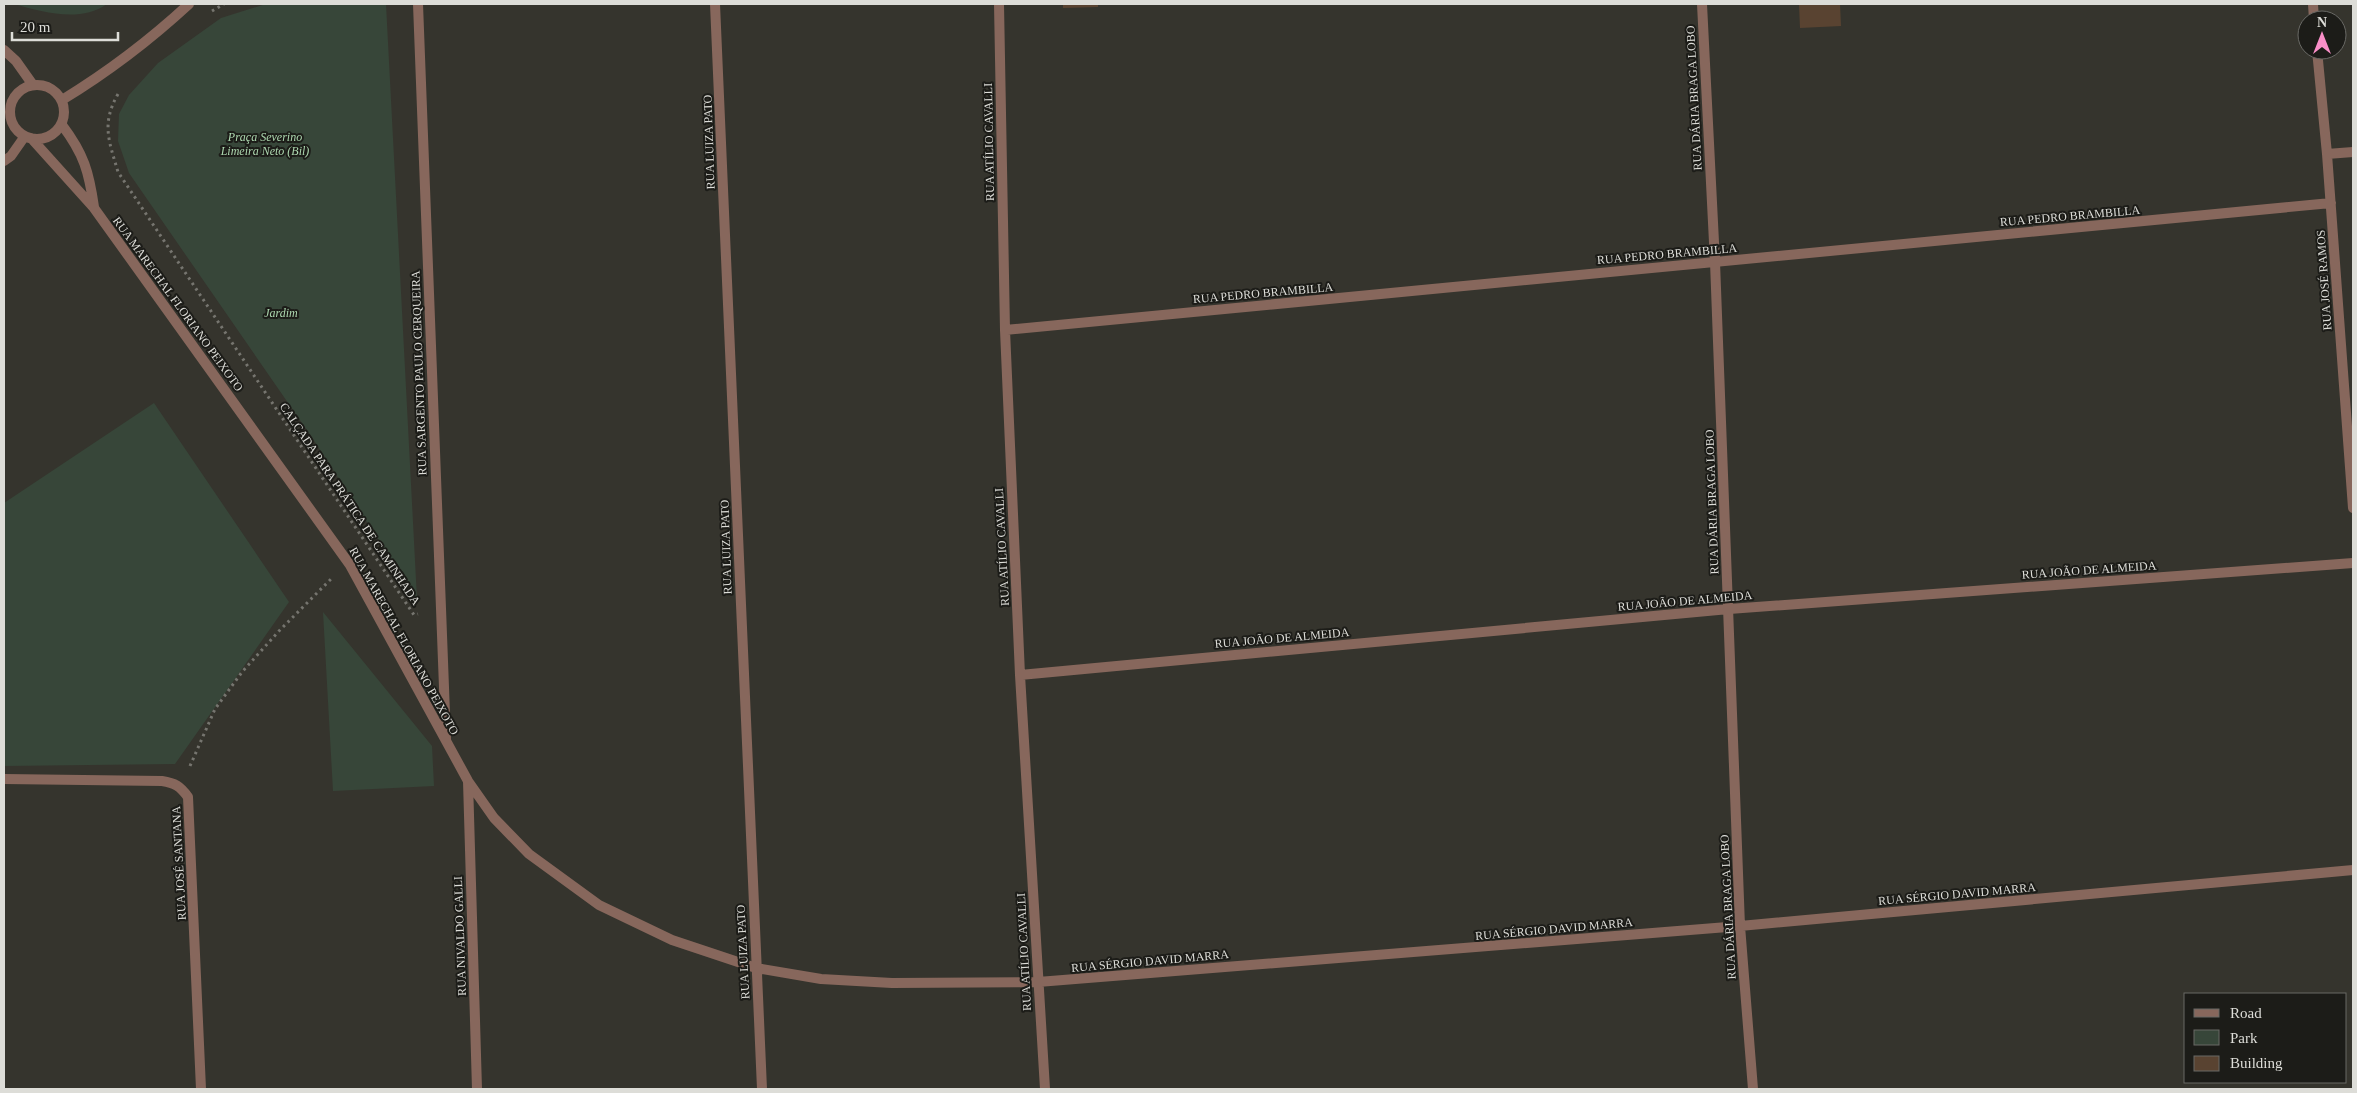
<svg xmlns="http://www.w3.org/2000/svg" width="2357" height="1093" font-family="Georgia,serif">
	<style>
		.green { fill: #374639 }
		.building { fill: #594331 }
		.lines { fill: none; stroke-linecap: round; stroke-linejoin: round }
		.path { stroke: #76756f; stroke-width: 3; stroke-dasharray: 2.5 4; stroke-linecap: butt }
		.street { stroke: #87675c; stroke-width: 10 }
		.labels { text-anchor: middle; stroke-width: 4; stroke-linejoin: round; paint-order: stroke }
		.street-label { font-size: 12px; fill: #ddddd8; stroke: #1c1c18 }
		.park-label { font-size: 12px; font-style: italic; fill: #add8b0; stroke: #1c1c18 }
	</style>
	<rect width="100%" height="100%" fill="#35342d"/>
	<path class="green" d="M14,4H107C80,23 43,12 14,4Z
		M266,4H386L417,599L311,436L129,173L118,141L119,114L129,95L158,63L221,18Z
		M154,403L289,602L175,764L4,766V503Z
		M323,612L432,746L434,786L333,791Z"/>
	<path class="building" d="M1063,4H1098V7L1063,8Z
		M1799,4H1840L1841,26L1800,28Z"/>
	<g class="lines">
		<path class="path" d="M212,11L224,4
			M118,94C101,124 109,141 118,172L414,615L418,614
			M190,766L215,709L242,672L279,631L331,579"/>
		<path class="street" d="M418,4L446,740
			M715,4L762,1089
			M999,4L1005,330L1020,675L1045,1089
			M1702,4L1715,262L1740,926L1753,1089
			M2313,4L2314,20
			M4,50L16,61L33,85
			M2317,50L2327,154L2353,508
			M10 112a27 27 0 1 1 54 0a27 27 0 1 1-54 0Z
			M62,100C108,72 150,40 189,4
			M62,125C84,154 89,172 94,207
			M31,138L94,208L350,565L468,781L494,818L529,854L599,905L672,940L756,968L821,979L892,983L1038,982L1740,926L2353,870
			M2327,154L2353,152
			M4,161L11,156L25,136
			M1005,330L2331,203
			M1020,675L1729,609L2353,563
			M4,779L162,781C175,783 180,786 188,797L201,1089
			M468,781L477,1089"/>
	</g>
	<g class="labels">
		<g class="street-label">
			<text transform="translate(1694 98) rotate(-93)" y="4">RUA DÁRIA BRAGA LOBO</text>
			<text transform="translate(709 142) rotate(-92)" y="4">RUA LUIZA PATO</text>
			<text transform="translate(989 142) rotate(-91)" y="4">RUA ATÍLIO CAVALLI</text>
			<text transform="translate(2070 216) rotate(-5)" y="4">RUA PEDRO BRAMBILLA</text>
			<text transform="translate(1667 254) rotate(-5)" y="4">RUA PEDRO BRAMBILLA</text>
			<text transform="translate(2324 280) rotate(-94)" y="4">RUA JOSÉ RAMOS</text>
			<text transform="translate(1263 293) rotate(-5)" y="4">RUA PEDRO BRAMBILLA</text>
			<text transform="translate(178 304) rotate(54)" y="4">RUA MARECHAL FLORIANO PEIXOTO</text>
			<text transform="translate(419 373) rotate(-92)" y="4">RUA SARGENTO PAULO CERQUEIRA</text>
			<text transform="translate(1712 502) rotate(-92)" y="4">RUA DÁRIA BRAGA LOBO</text>
			<text transform="translate(350 504) rotate(56)" y="4">CALÇADA PARA PRÁTICA DE CAMINHADA</text>
			<text transform="translate(726 547) rotate(-92)" y="4">RUA LUIZA PATO</text>
			<text transform="translate(1002 547) rotate(-93)" y="4">RUA ATÍLIO CAVALLI</text>
			<text transform="translate(2089 570) rotate(-4)" y="4">RUA JOÃO DE ALMEIDA</text>
			<text transform="translate(1685 601) rotate(-5)" y="4">RUA JOÃO DE ALMEIDA</text>
			<text transform="translate(1282 638) rotate(-5)" y="4">RUA JOÃO DE ALMEIDA</text>
			<text transform="translate(404 641) rotate(61)" y="4">RUA MARECHAL FLORIANO PEIXOTO</text>
			<text transform="translate(179 863) rotate(-93)" y="4">RUA JOSÉ SANTANA</text>
			<text transform="translate(1957 894) rotate(-5)" y="4">RUA SÉRGIO DAVID MARRA</text>
			<text transform="translate(1728 907) rotate(-93)" y="4">RUA DÁRIA BRAGA LOBO</text>
			<text transform="translate(1554 929) rotate(-5)" y="4">RUA SÉRGIO DAVID MARRA</text>
			<text transform="translate(460 936) rotate(-92)" y="4">RUA NIVALDO GALLI</text>
			<text transform="translate(743 952) rotate(-93)" y="4">RUA LUIZA PATO</text>
			<text transform="translate(1024 952) rotate(-93)" y="4">RUA ATÍLIO CAVALLI</text>
			<text transform="translate(1150 961) rotate(-5)" y="4">RUA SÉRGIO DAVID MARRA</text>
		</g>
		<g class="park-label">
			<text x="265" y="141">Praça Severino<tspan x="265" dy="14">Limeira Neto (Bil)</tspan></text>
			<text x="281" y="317">Jardim</text>
		</g>
	</g>
	<rect width="2357" height="1093" fill="none" stroke="#ddddd8" stroke-width="10"/>
	<rect x="2184" y="993" width="162" height="90" fill="#1c1c18" stroke="#696965"/>
	<rect x="2194" y="1009" width="25" height="8" fill="#87675c" stroke="#696965"/>
	<text x="2230" y="1018" font-size="15" fill="#ddddd8">Road</text>
	<rect x="2194" y="1030" width="25" height="15" fill="#374639" stroke="#696965"/>
	<text x="2230" y="1043" font-size="15" fill="#ddddd8">Park</text>
	<rect x="2194" y="1056" width="25" height="15" fill="#594331" stroke="#696965"/>
	<text x="2230" y="1068" font-size="15" fill="#ddddd8">Building</text>
	<g transform="translate(2322 35)"><circle r="24" fill="#1c1c18" stroke="#696965"/>
	<path d="M0-4L9 19L0 12L-9 19Z" fill="#f98fc8"/>
	<text y="-8" font-size="14" font-weight="bold" text-anchor="middle" fill="#ddddd8">N</text>
	</g>
	<path d="M12 32v8h106v-8" fill="none" stroke="#ddddd8" stroke-width="2.5"/>
	<text x="20" y="32" font-size="15" fill="#ddddd8" stroke="#1c1c18" stroke-width="4" paint-order="stroke">20 m</text>
</svg>
